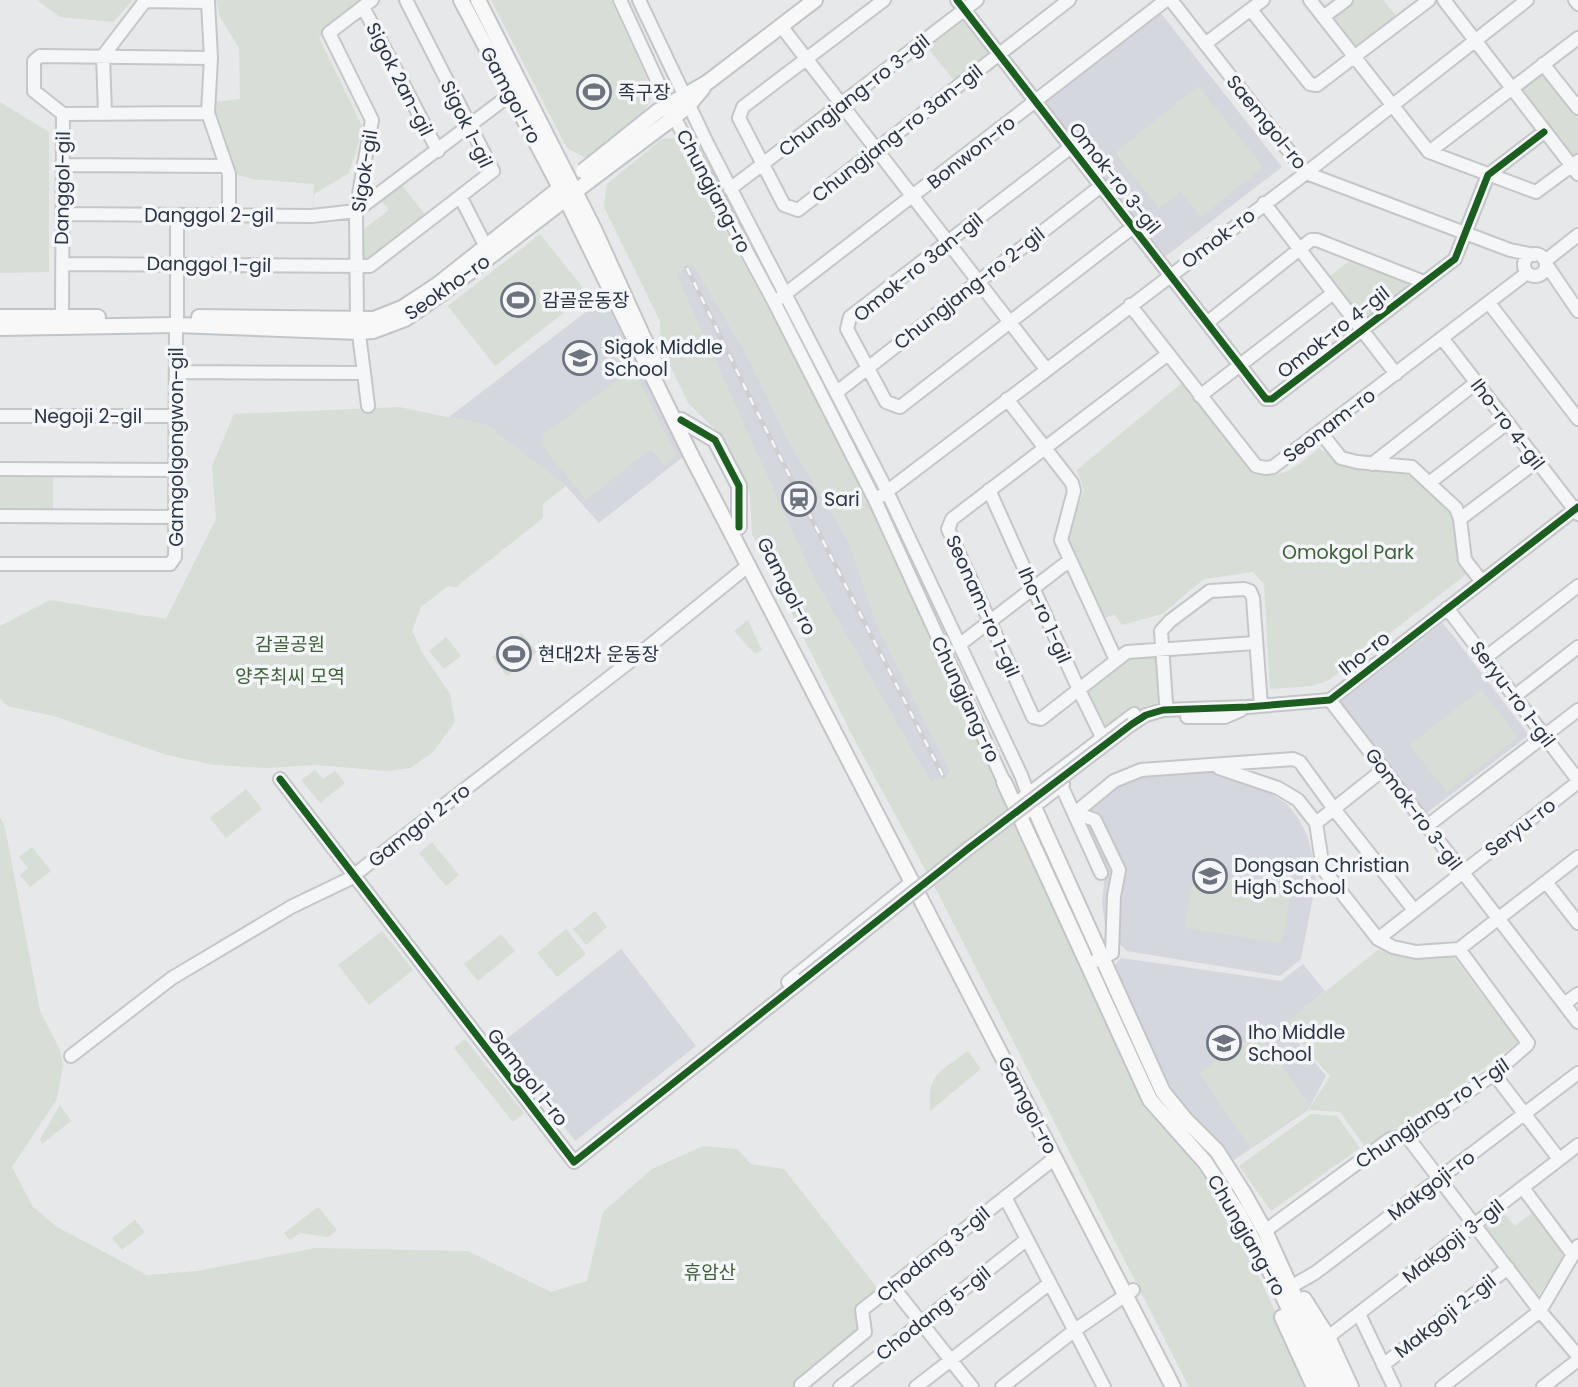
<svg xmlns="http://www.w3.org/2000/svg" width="1578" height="1387" font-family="Poppins,'Noto Sans KR',sans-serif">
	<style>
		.built { fill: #d4d7dd }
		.green { fill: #d6ded6; fill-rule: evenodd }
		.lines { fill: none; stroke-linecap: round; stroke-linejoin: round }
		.minor-casing { stroke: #c4c6c8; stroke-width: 16 }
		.major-casing { stroke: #c2c5c8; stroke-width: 18 }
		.minor { stroke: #f5f6f7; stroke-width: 12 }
		.major { stroke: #f8f8f8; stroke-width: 14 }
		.rail-casing { stroke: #cecfd2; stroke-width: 5 }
		.rail { stroke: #f4f6f9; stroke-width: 2.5; stroke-dasharray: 8; stroke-linecap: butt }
		.minor-bridge-casing { stroke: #c4c6c8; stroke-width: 16; stroke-linecap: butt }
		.major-bridge-casing { stroke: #c2c5c8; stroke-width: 18; stroke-linecap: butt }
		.minor-bridge { stroke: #f5f6f7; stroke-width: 12 }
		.major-bridge { stroke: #f8f8f8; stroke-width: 14 }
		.cycleway-casing { stroke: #f4f6f9; stroke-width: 11 }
		.cycleway { stroke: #1b5e20; stroke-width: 7 }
		.labels { text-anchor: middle; stroke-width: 7; stroke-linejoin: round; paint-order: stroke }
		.street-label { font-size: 19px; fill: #2b3445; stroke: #f4f6f9 }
		.poi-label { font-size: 19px; fill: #2b3445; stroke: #f4f6f9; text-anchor: start }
		.park-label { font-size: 19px; fill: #3f6138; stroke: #f4f6f9 }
	</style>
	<rect width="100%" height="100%" fill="#e6e8ea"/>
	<path class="built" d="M1160,12L1282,167L1166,256L1045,102Z
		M694,265L748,357L787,438L848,540L878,628L951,772L931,783L813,577L675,273Z
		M604,298L683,457L599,523L566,486L486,425L449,417Z
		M1443,623L1529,735L1424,815L1338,704Z
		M1215,771L1244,776L1287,804L1298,818L1307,835L1314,862L1316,882L1301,959L1280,976L1127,951L1106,931L1102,904L1105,871L1081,812L1115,785L1140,773Z
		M621,949L696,1046L575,1141L500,1044Z
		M1121,958L1281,981L1303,964L1325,991L1284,1025L1326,1076L1308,1110L1234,1160L1174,1093L1158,1062L1115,965Z"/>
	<path class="green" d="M37,0H133L113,22L60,17Z
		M216,0H361L319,38L363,128L349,173L314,194L312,216L314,184L252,179L235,174L215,115V102L240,99L239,48L220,17Z
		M491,0H611L647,79L651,100L640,117L586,158L567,148Z
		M1354,0H1383L1398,18L1354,49L1332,21V17Z
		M959,19H963L990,52L989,56L956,83L926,46Z
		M1542,73L1578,118V155L1574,158L1570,157L1518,88Z
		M1198,86L1263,167L1201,217L1180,191L1159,208L1115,153Z
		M0,102L49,132V272L0,273Z
		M675,138L850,459L1000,784L1144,1108L1188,1154L1224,1206L1262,1283L1310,1387H1189L939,895L854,739L758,546L752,534L750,493L722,436L688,403L661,347L660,321L604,207L607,184L662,139ZM694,265L748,357L787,438L848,540L878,628L951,772L931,783L813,577L676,273Z
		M401,184L427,217L372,259L359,258L360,232L389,210L381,200Z
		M540,234L588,294L495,366L448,306Z
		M1352,259L1406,281L1407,288L1364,323L1325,280Z
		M633,368L676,455L665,466L651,449L586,500L542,445L543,435Z
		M1182,383L1256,473C1287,479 1296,466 1319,448L1340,462L1413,472L1457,516L1468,573L1329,680L1312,686L1270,689L1264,584L1253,572L1204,579L1162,614L1122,625L1115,615L1100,619L1066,542L1084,490L1077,470Z
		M399,407L486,425L566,486L543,504V518L456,587L448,586L421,607L412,631L423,654L450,694L455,722L433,752L410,768L386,771L317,765L265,768L214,765L167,755L54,716L7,706L0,698V626L50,600L166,619L216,519L212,466L234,414Z
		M0,473H53V513H0Z
		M748,620L762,650L755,654L734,631Z
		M522,633L537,652L507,676L492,657Z
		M446,637L461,656L444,669L429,651Z
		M1157,655L1156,674L1160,702C1140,707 1123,715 1107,728L1087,689L1121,664L1134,657Z
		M1481,689L1518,737L1447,792L1410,745Z
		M315,770L323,779L335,771L345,783L320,803L301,780Z
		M246,789L262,809L226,838L210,818Z
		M0,817L5,828L40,1011L60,1050L63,1065L57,1099L12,1167L33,1207L57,1227L147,1275L197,1271L316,1248L468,1251L551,1292L587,1281L603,1212L652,1169L703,1146L737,1149L751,1164L784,1169L879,1290L860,1330L795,1381L796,1387H0Z
		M432,842L459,875L446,886L419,853Z
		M32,847L51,871L30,887L20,875L28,868L19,857Z
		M1194,872L1292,888L1282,943L1185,928Z
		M595,911L607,927L586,945L573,929Z
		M566,929L586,954L557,977L537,953Z
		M382,931L413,970L369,1005L338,965Z
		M501,934L515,951L478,981L464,964Z
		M1378,950L1414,959L1452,955L1518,1042L1405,1128L1392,1129L1366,1148L1340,1112L1309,1110L1310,1107L1251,1148L1199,1073L1258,1032L1311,1106L1330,1076L1284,1024Z
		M465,1039L524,1113L513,1122L454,1048Z
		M968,1051L981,1069L930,1111C928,1072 939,1073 968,1051Z
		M60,1105L71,1121L42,1144L40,1139Z
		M1311,1114L1337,1116L1360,1148L1271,1211L1239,1166Z
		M318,1207L337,1230L328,1237L300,1233L290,1240L284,1233Z
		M1501,1210L1515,1226L1533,1212L1565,1255L1539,1295H1535L1484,1229V1223Z
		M135,1220L145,1232L122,1250L112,1238Z"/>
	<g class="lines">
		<g class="minor-casing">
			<path id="minor" d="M620,0L674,117L774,302L875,500L1004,782
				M639,0L707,143L883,483L1021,775L1028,794
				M884,0L743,107L739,118L784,205L798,210L1069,0
				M957,0L1266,399H1272L1455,259L1488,175L1544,132
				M1171,0L1306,173L1510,250L1534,255
				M1310,0L1429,152L1536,192L1578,161
				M1444,0L1578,174
				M1575,0L1578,4
				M363,7L438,151
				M1251,10L1310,84L1317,85L1429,0
				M1323,17L1346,0
				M781,26L1046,369
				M1205,44L1263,0
				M1543,64L1578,108
				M105,113L103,56L145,1L208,2L211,58L208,113L229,174V216
				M63,114L208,113
				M1071,147L850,317L847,329L886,402L900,407L1133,227
				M1429,152L1578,38
				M63,165L226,166
				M730,189L977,0
				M461,198L486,247
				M1264,203L1396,374
				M62,214L312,216L356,211L511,94
				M1524 265a11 11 0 1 1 22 0a11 11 0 1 1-22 0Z
				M1545,261L1578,235
				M62,264L370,266L493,171L406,0
				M1546,264L1578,311
				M780,298L1166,0
				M1489,303L1578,419
				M1130,305L1256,466L1266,468L1273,467L1527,273
				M62,317L63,114L34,91V61L40,56L211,58
				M177,317V215
				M1208,322L1311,240H1317L1424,282
				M1442,338L1578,514
				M1168,354L952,519L948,529L1033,717L1041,719L1127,652L1255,643
				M176,372L364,373L357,319L356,211L372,120L329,33L372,0
				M364,373L368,406
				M837,392L1101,186
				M1200,396L1332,294
				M1007,399L1072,483L1074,491L1061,540L1116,660
				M0,416H176
				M1321,433L1341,458L1357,462L1412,467L1429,483L1456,508L1460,519L1465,560L1482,582
				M1372,464L1477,382
				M0,469L177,470
				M1429,483L1507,423
				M989,490L1079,690L1103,739
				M881,496L1306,173L1527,0
				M0,516L176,517
				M1460,519L1537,461
				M0,564H170L175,557L176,325
				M1447,608L1578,780
				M959,645L1070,560
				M1485,658L1578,586
				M1515,696L1578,647
				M1330,700L1578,1022
				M1166,703L1161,631L1170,621L1210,591L1244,589L1250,591L1253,598L1261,706
				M1187,717H1225L1241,710
				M1132,724L1146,715L1163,710L1247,707L1330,700L1578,507
				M1219,768L1278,788L1298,800L1316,823
				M280,779L574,1162L803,980
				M1061,785L1101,873
				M1015,804L1134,714
				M1075,813L1114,781L1141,770L1293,759L1300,762L1334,809L1414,910
				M1075,813L1095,820L1119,870L1114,896L1112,953L1093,962
				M1020,817L1063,784
				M1316,823L1384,769
				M1427,826L1578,710
				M1546,882L1578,923
				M1378,939L1578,782
				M1459,949L1578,857
				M788,982L913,881
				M1564,1004L1578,994
				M71,1056L172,978L291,907L349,879L637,656L749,565
				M1494,1074L1559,1159
				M1406,1135L1540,1311L1578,1356
				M1523,1188L1573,1255
				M1005,1197L1104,1387
				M1265,1231L1390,1139L1406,1135L1494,1074L1527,1045L1528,1043L1459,949L1416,952L1393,947L1378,939L1323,869L1316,823
				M893,1287L972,1387
				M1285,1290L1315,1273L1578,1073
				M1359,1314L1394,1387
				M1328,1337L1578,1145
				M1383,1365L1508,1268
				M802,1387L801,1385L806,1381L865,1332L862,1310L1055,1158
				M840,1387L1026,1240
				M916,1387L1050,1283
				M1002,1387L1075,1330L1133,1290
				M1442,1387L1540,1311L1578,1246
				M1543,1387L1578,1360"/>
		</g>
		<g class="major-casing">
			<path id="major" d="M461,0L566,199L691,455L1173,1387
				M478,0L594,229L655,363
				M658,111L708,82L815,0
				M665,124L688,106L703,88
				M0,317H98
				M199,317L374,319L402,308L437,285L565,184
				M0,328L176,325L359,332L373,331L405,319L441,294L589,181
				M681,420L715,440L739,486V527
				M1004,782L1150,1100L1205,1162L1238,1212L1281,1292L1325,1387
				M1028,794L1163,1092L1185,1119L1217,1151L1243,1192L1265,1231L1336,1387
				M1304,1299L1328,1337L1351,1387
				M1282,1317L1314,1387"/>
		</g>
		<use href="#minor" class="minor"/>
		<use href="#major" class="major"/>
		<g class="rail-casing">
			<path id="rail" d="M687,268L753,404L943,776"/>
		</g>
		<use href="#rail" class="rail"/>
		<g class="minor-bridge-casing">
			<path id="minor-bridge" d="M803,980L969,848L1132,724"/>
		</g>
		<g class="major-bridge-casing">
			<path id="major-bridge" d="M583,171L658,111
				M589,181L665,124"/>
		</g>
		<use href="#minor-bridge" class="minor-bridge"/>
		<use href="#major-bridge" class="major-bridge"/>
		<g class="cycleway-casing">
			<path id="cycleway" d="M957,0L1266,399H1272L1455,259L1488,175L1544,132
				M681,420L715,440L739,486V527
				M280,779L574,1162L969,848L1132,724L1146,715L1163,710L1247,707L1330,700L1578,507"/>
		</g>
		<use href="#cycleway" class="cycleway"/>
	</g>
	<defs>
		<g id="stadium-ring" transform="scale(1.75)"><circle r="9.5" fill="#f4f6f9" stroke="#6c737f" stroke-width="1.5"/><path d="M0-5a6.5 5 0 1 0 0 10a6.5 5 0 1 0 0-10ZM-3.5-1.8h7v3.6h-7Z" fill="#6c737f"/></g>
		<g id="school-ring" transform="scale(1.75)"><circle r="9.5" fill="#f4f6f9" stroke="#6c737f" stroke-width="1.5"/><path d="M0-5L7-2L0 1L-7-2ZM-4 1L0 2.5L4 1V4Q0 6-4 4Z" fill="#6c737f"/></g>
		<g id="station-ring" transform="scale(1.75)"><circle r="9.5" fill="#f4f6f9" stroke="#6c737f" stroke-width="1.5"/><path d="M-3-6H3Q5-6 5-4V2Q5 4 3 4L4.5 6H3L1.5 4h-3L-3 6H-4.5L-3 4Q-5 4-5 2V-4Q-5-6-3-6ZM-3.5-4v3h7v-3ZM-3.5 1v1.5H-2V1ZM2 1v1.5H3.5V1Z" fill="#6c737f"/></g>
	</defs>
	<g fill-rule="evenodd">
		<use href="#stadium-ring" x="594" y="92"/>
		<use href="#stadium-ring" x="518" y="300"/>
		<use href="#school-ring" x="580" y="358"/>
		<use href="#station-ring" x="799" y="499"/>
		<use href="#stadium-ring" x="514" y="654"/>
		<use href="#school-ring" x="1210" y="876"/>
		<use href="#school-ring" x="1224" y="1043"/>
	</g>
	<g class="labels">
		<g class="street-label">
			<text transform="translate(400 79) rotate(63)" y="7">Sigok 2an-gil</text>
			<text transform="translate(511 95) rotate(62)" y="7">Gamgol-ro</text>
			<text transform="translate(854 95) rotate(-38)" y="7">Chungjang-ro 3-gil</text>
			<text transform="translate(1267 122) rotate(51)" y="7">Saemgol-ro</text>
			<text transform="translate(467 124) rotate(64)" y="7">Sigok 1-gil</text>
			<text transform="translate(897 133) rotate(-38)" y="7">Chungjang-ro 3an-gil</text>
			<text transform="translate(971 152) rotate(-38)" y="7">Bonwon-ro</text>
			<text transform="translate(364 171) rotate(-81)" y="7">Sigok-gil</text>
			<text transform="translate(1115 178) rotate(52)" y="7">Omok-ro 3-gil</text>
			<text transform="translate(62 188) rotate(-89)" y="7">Danggol-gil</text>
			<text transform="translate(714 191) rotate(62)" y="7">Chungjang-ro</text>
			<text x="209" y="222">Danggol 2-gil</text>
			<text transform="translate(1218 238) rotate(-37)" y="7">Omok-ro</text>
			<text transform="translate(209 264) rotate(1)" y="7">Danggol 1-gil</text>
			<text transform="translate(918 267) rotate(-39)" y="7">Omok-ro 3an-gil</text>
			<text transform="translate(447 287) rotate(-35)" y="7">Seokho-ro</text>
			<text transform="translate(969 288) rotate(-38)" y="7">Chungjang-ro 2-gil</text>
			<text transform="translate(1333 332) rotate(-38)" y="7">Omok-ro 4-gil</text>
			<text x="88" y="423">Negoji 2-gil</text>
			<text transform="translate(1508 424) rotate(53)" y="7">Iho-ro 4-gil</text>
			<text transform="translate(1329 425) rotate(-37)" y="7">Seonam-ro</text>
			<text transform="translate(176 447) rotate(-90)" y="7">Gamgolgongwon-gil</text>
			<text transform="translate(787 586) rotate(63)" y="7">Gamgol-ro</text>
			<text transform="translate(983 606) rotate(66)" y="7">Seonam-ro 1-gil</text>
			<text transform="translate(1045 615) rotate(66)" y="7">Iho-ro 1-gil</text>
			<text transform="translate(1364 653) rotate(-38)" y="7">Iho-ro</text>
			<text transform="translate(1513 694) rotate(53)" y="7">Seryu-ro 1-gil</text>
			<text transform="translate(966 699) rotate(65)" y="7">Chungjang-ro</text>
			<text transform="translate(1414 809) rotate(53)" y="7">Gomok-ro 3-gil</text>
			<text transform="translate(419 825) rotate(-38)" y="7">Gamgol 2-ro</text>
			<text transform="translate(1520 827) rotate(-37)" y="7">Seryu-ro</text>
			<text transform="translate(528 1077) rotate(52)" y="7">Gamgol 1-ro</text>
			<text transform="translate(1028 1105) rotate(63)" y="7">Gamgol-ro</text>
			<text transform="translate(1432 1113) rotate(-34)" y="7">Chungjang-ro 1-gil</text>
			<text transform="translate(1431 1185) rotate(-37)" y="7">Makgoji-ro</text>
			<text transform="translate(1247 1235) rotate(60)" y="7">Chungjang-ro</text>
			<text transform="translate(1453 1241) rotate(-38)" y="7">Makgoji 3-gil</text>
			<text transform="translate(933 1254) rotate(-39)" y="7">Chodang 3-gil</text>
			<text transform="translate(933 1313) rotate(-38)" y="7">Chodang 5-gil</text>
			<text transform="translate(1445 1316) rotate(-38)" y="7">Makgoji 2-gil</text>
		</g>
		<g class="poi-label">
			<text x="618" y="99">족구장</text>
			<text x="542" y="307">감골운동장</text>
			<text x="604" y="354">Sigok Middle<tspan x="604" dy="22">School</tspan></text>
			<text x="824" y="506">Sari</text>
			<text x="538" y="661">현대2차 운동장</text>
			<text x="1234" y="872">Dongsan Christian<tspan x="1234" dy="22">High School</tspan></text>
			<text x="1248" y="1039">Iho Middle<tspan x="1248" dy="22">School</tspan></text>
		</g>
		<g class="park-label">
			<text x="1348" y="559">Omokgol Park</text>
			<text x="290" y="651">감골공원</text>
			<text x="290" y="683">양주최씨 모역</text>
			<text x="710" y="1279">휴암산</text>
		</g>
	</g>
</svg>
